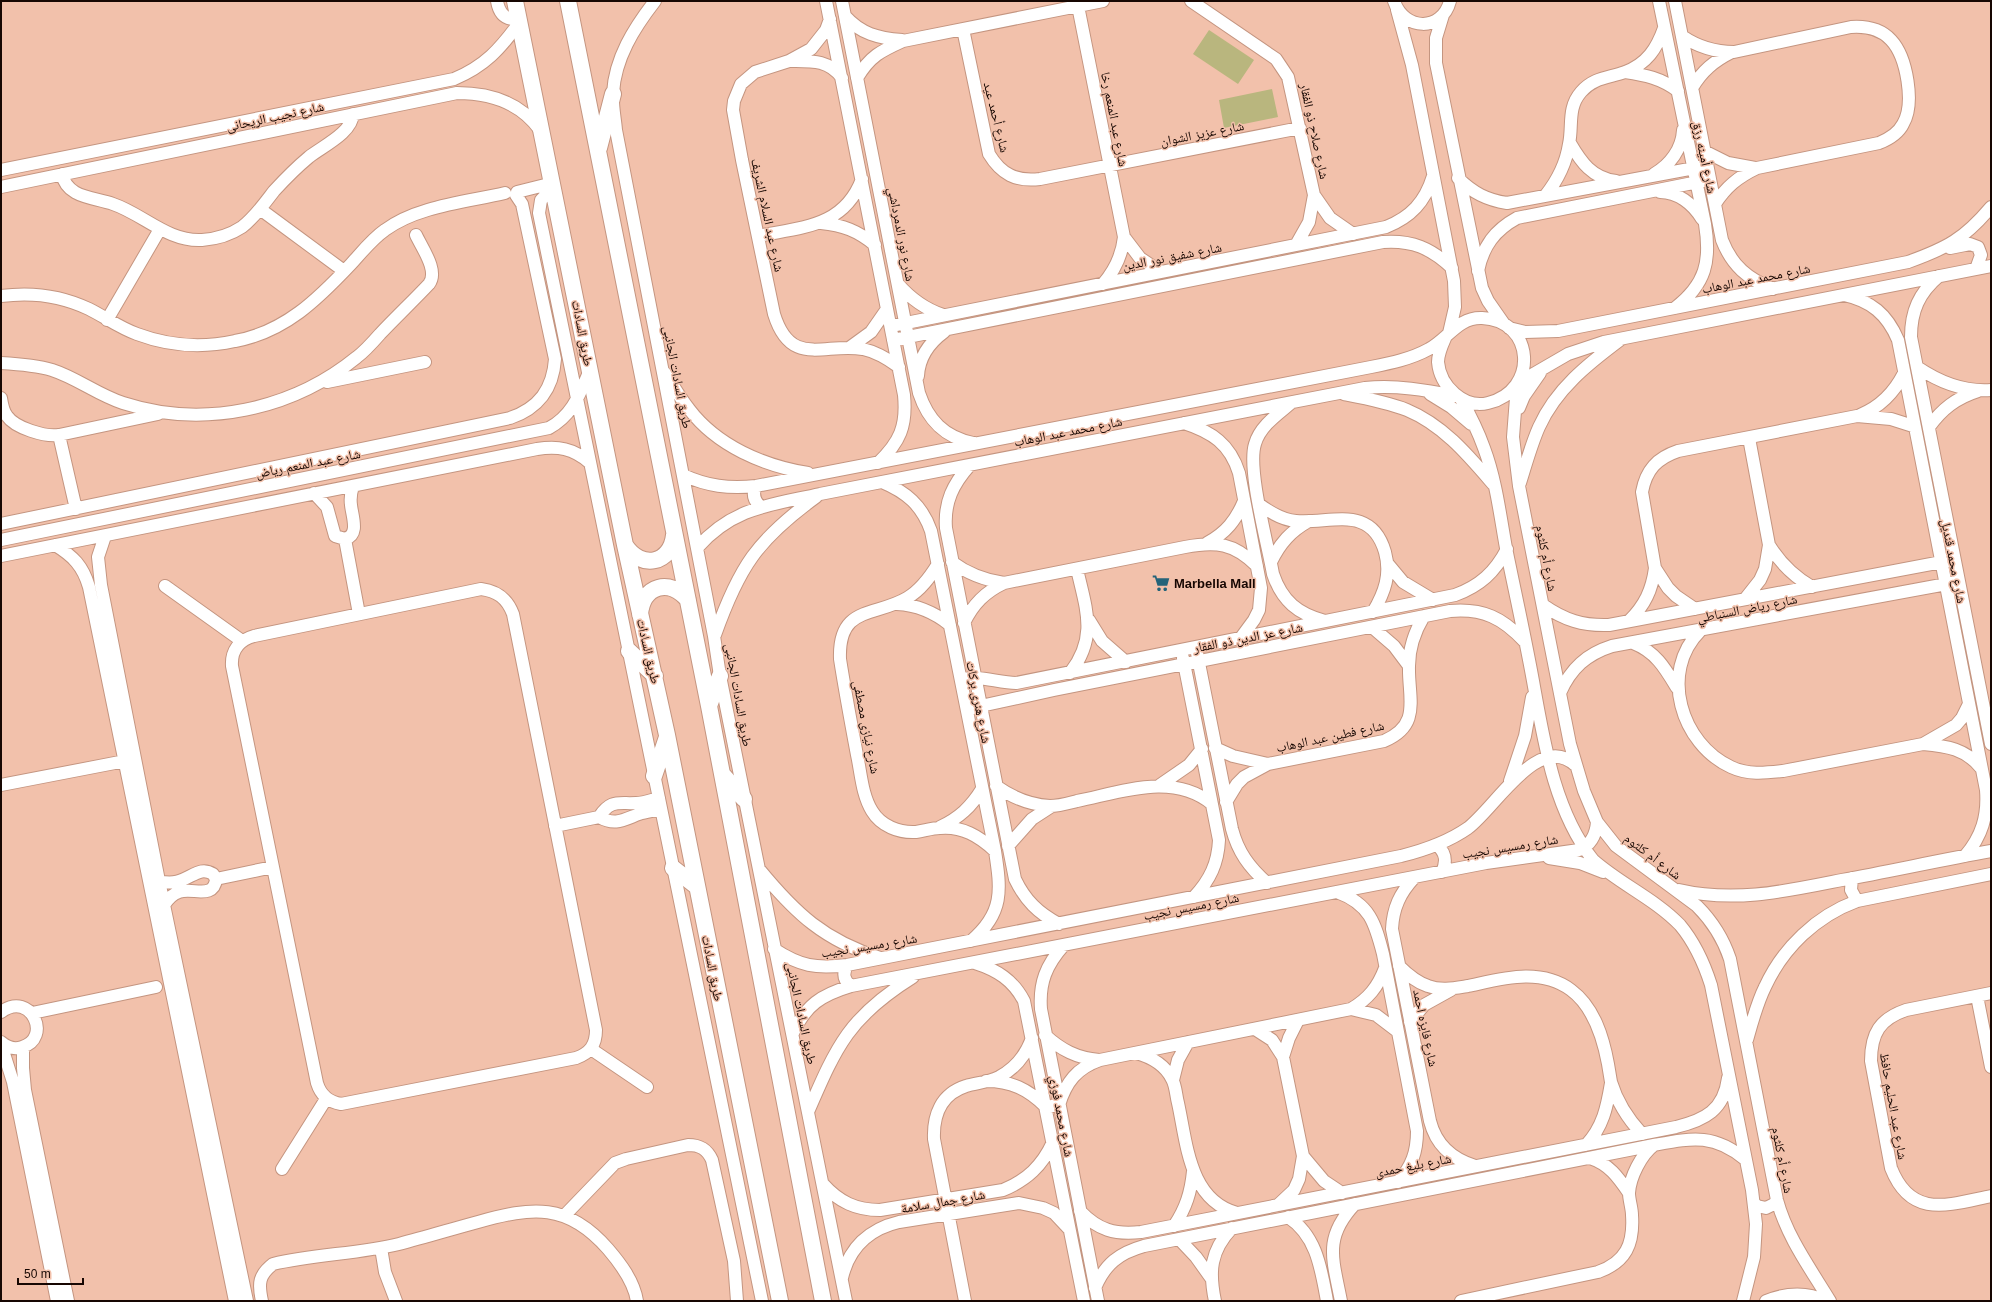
<svg xmlns="http://www.w3.org/2000/svg" width="1992" height="1302" font-family="Helvetica,'Noto Naskh Arabic',sans-serif">
	<style>
		.green { fill: #b9b67e }
		.lines { fill: none; stroke-linecap: round; stroke-linejoin: round }
		.minor-casing { stroke: #c49580; stroke-width: 14 }
		.major-casing { stroke: #c49580; stroke-width: 18 }
		.minor { stroke: #fff; stroke-width: 12 }
		.major { stroke: #fff; stroke-width: 16 }
		.labels { text-anchor: middle; stroke-width: 3; stroke-linejoin: round; paint-order: stroke }
		.street-label { font-size: 13px; fill: #170702; stroke: #f2c1ab }
		.poi-label { font-size: 13px; font-weight: bold; fill: #170702; stroke: #f2c1ab; text-anchor: start }
	</style>
	<rect width="100%" height="100%" fill="#f2c1ab"/>
	<path class="green" d="M1209,30L1254,60L1238,84L1193,54Z
		M1272,89L1278,117L1224,128L1219,100Z"/>
	<g class="lines">
		<g class="minor-casing">
			<path id="minor" d="M497,1C499,13 505,20 518,19
				M655,1C634,28 615,58 613,93C612,105 615,118 616,130L714,636L720,676L846,1301
				M826,1L904,395C907,426 900,442 878,463
				M842,1L919,393C928,420 944,437 973,443
				M1191,1L1276,59L1288,77L1314,195L1309,222L1296,245
				M1394,1C1404,31 1442,32 1450,1
				M1659,1L1705,224C1711,261 1706,284 1675,308
				M1675,1L1722,240C1732,266 1748,279 1773,289
				M1078,6L1124,237C1122,256 1115,270 1103,284
				M1397,10L1412,65L1454,281L1455,307L1449,333
				M1443,15L1436,38V63L1482,288L1488,301L1504,324
				M845,16C861,34 878,38 902,40
				M830,19L826,30L811,49L789,61L755,72L741,84L734,101L733,110L742,160L774,314C791,369 825,342 863,349C877,352 888,359 899,367
				M963,29L989,154C1001,174 1016,182 1040,179L1300,128
				M1682,36C1698,47 1714,52 1734,52L1851,27C1866,26 1880,28 1891,40C1907,57 1915,104 1903,124C1898,134 1889,139 1879,143L1757,168C1738,177 1726,187 1715,204
				M792,61C812,61 829,60 842,78
				M1625,72C1645,75 1661,78 1678,91
				M857,78C870,56 881,51 903,41L1103,1
				M1692,88C1702,71 1714,61 1732,52
				M1570,143C1581,162 1592,178 1616,181
				M1704,151L1728,163L1755,168
				M1,170L454,79C485,66 500,49 519,23
				M62,174C67,198 93,197 113,204C143,214 168,242 202,240C216,239 230,235 242,227C255,217 264,204 274,191C285,179 297,167 309,157C323,146 352,133 353,114
				M1654,174C1670,165 1682,149 1683,130
				M1458,178C1473,193 1487,200 1507,203L1700,167
				M1,187L457,93C490,93 520,102 540,130
				M554,187L541,200L539,213L762,1301
				M517,192L553,183
				M1660,192C1678,192 1693,204 1702,219
				M1314,195L1330,218L1353,234
				M1545,196C1557,181 1566,164 1569,144C1573,126 1567,108 1581,92C1594,77 1609,78 1625,72C1647,64 1657,48 1664,28
				M260,209L344,271
				M821,223C843,225 858,231 875,245
				M758,236C802,227 844,227 862,179
				M1124,237L1140,258L1161,272
				M1950,248L1970,244L1978,247L1981,255L1976,269
				M1478,271C1483,246 1495,230 1517,218L1703,181
				M1939,276C1919,293 1911,311 1911,337L1991,744
				M898,284C911,299 925,309 943,315
				M1844,295C1871,301 1887,314 1898,340L1986,790C1988,816 1982,836 1965,856
				M1,296C31,292 62,296 89,309C105,317 120,328 137,334C169,346 203,348 235,341C285,332 318,299 351,264C362,252 372,239 385,230C417,206 467,202 505,193
				M107,320L160,229
				M891,326L1386,227C1411,217 1425,202 1433,176
				M1509,328L1525,332L1558,331L1908,262C1947,248 1964,239 1991,207
				M893,340L1383,242C1412,240 1431,248 1452,268
				M849,348L871,332L887,309
				M1,363C18,364 35,365 52,370C77,378 98,395 123,403C203,429 292,410 357,357C365,351 373,342 380,334C396,317 413,301 429,284C439,271 422,248 416,235
				M1917,367C1939,382 1963,392 1991,390
				M665,373C673,385 680,398 689,409C717,446 764,466 808,473
				M918,376C919,357 929,343 944,332
				M327,382L425,362
				M1518,383L1568,354L1604,342L1991,266
				M1517,385L1513,437L1519,486L1570,744L1584,791L1597,822L1616,846L1697,906C1713,922 1723,938 1730,959L1777,1200C1787,1237 1810,1268 1830,1301
				M1344,394C1365,398 1387,402 1407,410C1443,425 1468,455 1493,484
				M1430,394L1451,407L1471,424
				M1,398C2,405 3,411 7,416C15,428 45,437 59,435L158,414
				M1461,399C1470,415 1478,431 1484,448C1496,480 1500,515 1506,548C1515,592 1525,637 1533,681C1544,742 1554,810 1593,860C1620,884 1655,899 1680,925C1695,943 1704,963 1711,985L1752,1190L1756,1224L1754,1257L1743,1301
				M1291,403C1278,414 1260,426 1255,444C1247,469 1268,545 1273,574C1282,601 1298,614 1325,621
				M1519,408L1524,396L1540,373
				M1860,415C1880,407 1894,393 1904,373
				M1184,423C1212,432 1230,444 1239,473L1261,588L1259,610L1254,620L1240,639
				M1929,427C1942,409 1956,398 1978,391
				M59,435L76,509
				M970,465C953,484 944,502 946,528L1015,879C1025,900 1038,913 1059,924
				M683,475C707,486 729,489 756,486L1371,367C1391,363 1411,359 1429,349C1448,339 1458,317 1482,318C1535,320 1539,391 1488,403C1464,409 1440,386 1438,362C1438,353 1442,345 1446,336
				M882,482C906,492 922,505 931,531L995,851C1001,890 1004,913 971,941
				M1520,483C1526,464 1531,445 1539,427C1556,389 1588,364 1620,340
				M756,486C752,494 754,501 761,507
				M314,493L327,507L335,536L345,539C360,535 352,516 351,505C350,498 351,492 353,486
				M1260,505C1271,513 1283,520 1296,521C1331,524 1371,504 1385,552C1391,574 1385,592 1373,612
				M1,524L510,418C539,408 553,389 555,359L522,204L516,195
				M105,536L98,557L101,585L159,881L247,1301
				M345,539L359,614
				M1,540L549,428C573,415 580,393 590,370
				M1207,543C1226,533 1236,520 1244,501
				M55,545C73,556 83,566 89,587L235,1301
				M1769,545C1780,563 1793,576 1812,587
				M697,548C733,507 771,505 820,494L1365,388C1397,385 1425,390 1456,396
				M1,556L537,449C558,446 573,448 590,463
				M952,562C968,574 984,580 1004,583
				M1271,562C1280,543 1291,531 1309,521
				M938,564C930,577 921,590 907,598C875,617 838,605 840,659C845,691 851,723 857,755C861,773 862,795 872,811C881,826 899,833 916,832C924,831 932,828 940,828C962,826 979,836 995,851
				M1388,564L1403,582L1433,600
				M165,586L242,641
				M481,589C497,591 507,598 513,614L596,1030C596,1045 590,1053 576,1058L341,1104C329,1102 321,1096 317,1083L232,666C231,651 239,640 254,636Z
				M1745,599L1760,580L1765,569L1769,545L1749,438
				M897,604C918,605 934,612 950,625
				M1543,605C1564,620 1583,626 1609,625L1947,561
				M1695,609L1676,596L1668,588L1655,568L1642,492C1646,470 1657,458 1678,451L1857,416L1891,419L1913,426
				M1089,620L1102,641L1126,662
				M1629,621C1645,605 1652,590 1655,568
				M964,623C973,604 985,592 1004,583L1185,547C1216,541 1234,543 1257,566
				M1372,627L1394,646L1409,666
				M1700,631C1659,672 1681,744 1731,767C1748,775 1765,773 1783,771L1923,744L1956,725L1962,718L1969,704
				M715,635C739,567 757,540 816,497
				M1633,643C1656,652 1665,668 1677,688
				M1197,653L1232,829C1238,852 1249,867 1267,883
				M1183,658L1219,840C1218,863 1210,880 1194,897
				M1070,673C1098,637 1086,609 1077,569
				M961,680C976,674 998,683 1016,683L1455,595C1480,586 1495,572 1507,549
				M1560,693C1571,668 1587,654 1612,646L1952,583
				M967,709L1054,690L1450,611C1483,608 1503,618 1525,642
				M1923,744C1947,746 1966,749 1981,768
				M1215,748L1233,756L1268,764
				M1510,781L1525,736L1532,697
				M1,785L125,761
				M1160,785L1189,765L1202,749
				M996,786C1013,798 1030,805 1050,806C1059,806 1069,803 1077,801C1122,792 1173,772 1212,804
				M1226,802L1237,784L1244,777L1268,764L1384,741C1422,725 1408,698 1409,666C1409,648 1415,631 1424,616
				M599,817C611,799 618,804 636,803C644,803 651,800 659,798
				M555,826L599,817C615,826 623,820 639,814C646,812 653,811 661,809
				M940,827C959,818 971,807 982,789
				M1437,845C1446,853 1447,861 1442,872
				M1008,846L1032,819L1052,806
				M1549,858L1580,863L1603,872
				M759,869C796,914 824,940 880,958
				M1414,878C1400,893 1393,908 1392,929L1430,1121C1436,1145 1452,1159 1475,1166
				M1852,878L1851,890L1857,901
				M216,879L273,867
				M159,881C187,889 195,863 213,874L216,879C214,900 192,887 179,892C172,894 168,899 164,905
				M1679,890C1735,903 1787,891 1842,880C1891,871 1941,860 1991,851
				M1337,892C1370,904 1375,923 1383,954L1417,1131C1417,1152 1412,1166 1398,1182
				M1064,945C1046,965 1039,983 1041,1009L1098,1301
				M774,949C800,966 816,969 847,965L1401,856C1425,850 1448,842 1468,828C1495,808 1539,731 1575,765
				M975,963C997,970 1013,980 1024,1001L1084,1301
				M847,965C843,973 843,980 851,986
				M1399,966C1408,975 1416,982 1428,986C1441,991 1455,988 1468,986C1501,979 1540,967 1571,990C1594,1007 1603,1037 1608,1064C1609,1070 1610,1076 1611,1082C1617,1102 1628,1119 1642,1134
				M1991,993L1906,1010C1880,1019 1871,1033 1871,1061L1891,1168C1911,1219 1948,1205 1991,1196
				M1977,996L1991,1067
				M1351,1009C1368,999 1378,987 1385,968
				M1,1012C32,990 52,1039 22,1047C14,1050 7,1047 1,1042
				M32,1013L156,987
				M1410,1022L1424,1005L1451,990
				M1255,1029L1272,1040L1283,1057L1303,1156L1299,1179L1294,1190L1278,1205
				M793,1033C806,1005 821,995 851,986L1486,863L1579,850C1591,845 1596,835 1597,822
				M1045,1035C1061,1050 1077,1058 1099,1060
				M1747,1040C1752,1022 1757,1003 1765,987C1783,948 1816,916 1857,901L1991,874
				M1,1044L13,1082L57,1301
				M23,1047V1068L25,1090L68,1301
				M591,1049L647,1087
				M1136,1053C1151,1057 1165,1065 1172,1079C1176,1086 1176,1096 1178,1103C1187,1144 1189,1200 1237,1213
				M1283,1057L1289,1038L1298,1020
				M1173,1080L1178,1060L1188,1042
				M986,1081C1011,1081 1028,1089 1046,1107L1059,1105C1066,1082 1077,1068 1100,1060L1351,1009L1376,1015L1397,1031
				M808,1112C837,1045 849,1017 913,977
				M1586,1145C1603,1127 1607,1107 1611,1083
				M1303,1156L1324,1181L1342,1193
				M1590,1158C1609,1164 1618,1177 1629,1193
				M282,1169L326,1099
				M823,1184C839,1202 856,1210 880,1210L1003,1190C1027,1180 1042,1166 1053,1142
				M1754,1203L1757,1206L1766,1208L1774,1204L1777,1200
				M1080,1211C1098,1230 1115,1235 1141,1232L1676,1127C1705,1120 1724,1110 1728,1078
				M564,1216L615,1163L626,1159L688,1145C700,1145 707,1149 712,1160L734,1261L737,1301
				M1288,1217C1317,1236 1321,1269 1327,1301
				M1174,1226C1186,1208 1191,1192 1193,1171
				M1179,1239L1196,1257L1211,1278
				M381,1248L385,1272L396,1301
				M842,1278C849,1248 869,1229 899,1222L1019,1203L1043,1208L1054,1213L1069,1229
				M1095,1288C1105,1264 1119,1253 1144,1246L1654,1145C1692,1138 1714,1133 1746,1160
				M262,1301C258,1283 259,1275 273,1264C315,1254 358,1254 399,1244C426,1237 452,1229 478,1222C532,1207 567,1202 608,1249C620,1263 634,1281 637,1301
				M965,1301L934,1139C933,1115 941,1094 966,1086C977,1083 989,1082 999,1077C1016,1068 1026,1055 1032,1038
				M1215,1301C1209,1272 1210,1251 1232,1228
				M1341,1301C1333,1259 1323,1238 1355,1204
				M1461,1301L1598,1272C1626,1262 1634,1244 1632,1215C1632,1208 1629,1200 1629,1193C1630,1177 1641,1155 1654,1145
				M1766,1301C1786,1293 1807,1292 1826,1301"/>
		</g>
		<g class="major-casing">
			<path id="major" d="M515,1L625,545L667,735L780,1301
				M568,1L709,706L823,1301
				M599,148L613,94
				M625,545C641,570 671,564 674,535
				M640,614C643,585 670,578 688,600
				M629,651L655,676
				M709,706L720,676
				M723,775L744,799
				M654,776L667,737
				M673,868L696,886"/>
		</g>
		<use href="#minor" class="minor"/>
		<use href="#major" class="major"/>
	</g>
	<defs>
		<g id="supermarket-bare" transform="scale(1.38)"><path d="M-6-5.5h2.5l.6 2H6L4.5 2H-2.5L-4.4-4H-6ZM-1.5 3.2a1.3 1.3 0 1 0 .1 0ZM3 3.2a1.3 1.3 0 1 0 .1 0Z" fill="#256379" stroke="#f2c1ab" stroke-width="2.5" paint-order="stroke"/></g>
	</defs>
	<g fill-rule="evenodd">
		<use href="#supermarket-bare" x="1161" y="583"/>
	</g>
	<g class="labels">
		<g class="street-label">
			<text transform="translate(275 116) rotate(-12)" y="5">شارع نجيب الريحانى</text>
			<text transform="translate(997 117) rotate(76)" y="5">شارع أحمد عيد</text>
			<text transform="translate(1115 119) rotate(79)" y="5">شارع عبد المنعم رخا</text>
			<text transform="translate(1315 131) rotate(78)" y="5">شارع صلاح ذو الفقار</text>
			<text transform="translate(1202 133) rotate(-11)" y="5">شارع عزيز الشوان</text>
			<text transform="translate(1705 157) rotate(78)" y="5">شارع أمينه رزق</text>
			<text transform="translate(768 215) rotate(78)" y="5">شارع عبد السلام الشريف</text>
			<text transform="translate(902 234) rotate(79)" y="5">شارع نور الدمرداشي</text>
			<text transform="translate(1172 256) rotate(-11)" y="5">شارع شفيق نور الدين</text>
			<text transform="translate(1756 278) rotate(-11)" y="5">شارع محمد عبد الوهاب</text>
			<text transform="translate(583 333) rotate(79)" y="5">طريق السادات</text>
			<text transform="translate(678 377) rotate(79)" y="5">طريق السادات الجانبى</text>
			<text transform="translate(1068 431) rotate(-11)" y="5">شارع محمد عبد الوهاب</text>
			<text transform="translate(308 463) rotate(-11)" y="5">شارع عبد المنعم رياض</text>
			<text transform="translate(1547 558) rotate(79)" y="5">شارع أم كلثوم</text>
			<text transform="translate(1954 561) rotate(79)" y="5">شارع محمد قنديل</text>
			<text transform="translate(1747 608) rotate(-11)" y="5">شارع رياض السنباطي</text>
			<text transform="translate(1248 637) rotate(-11)" y="5">شارع عز الدين ذو الفقار</text>
			<text transform="translate(649 651) rotate(77)" y="5">طريق السادات</text>
			<text transform="translate(739 695) rotate(80)" y="5">طريق السادات الجانبى</text>
			<text transform="translate(979 702) rotate(79)" y="5">شارع هنرى بركات</text>
			<text transform="translate(867 727) rotate(79)" y="5">شارع نيازى مصطفى</text>
			<text transform="translate(1330 736) rotate(-12)" y="5">شارع فطين عبد الوهاب</text>
			<text transform="translate(1510 846) rotate(-9)" y="5">شارع رمسيس نجيب</text>
			<text transform="translate(1653 856) rotate(37)" y="5">شارع أم كلثوم</text>
			<text transform="translate(1191 906) rotate(-11)" y="5">شارع رمسيس نجيب</text>
			<text transform="translate(869 945) rotate(-9)" y="5">شارع رمسيس نجيب</text>
			<text transform="translate(713 968) rotate(79)" y="5">طريق السادات</text>
			<text transform="translate(802 1013) rotate(78)" y="5">طريق السادات الجانبى</text>
			<text transform="translate(1426 1028) rotate(78)" y="5">شارع فايزه احمد</text>
			<text transform="translate(1894 1106) rotate(80)" y="5">شارع عبد الحليم حافظ</text>
			<text transform="translate(1062 1116) rotate(79)" y="5">شارع محمد فوزي</text>
			<text transform="translate(1783 1160) rotate(79)" y="5">شارع أم كلثوم</text>
			<text transform="translate(1413 1165) rotate(-11)" y="5">شارع بليغ حمدى</text>
			<text transform="translate(943 1201) rotate(-10)" y="5">شارع جمال سلامة</text>
		</g>
		<g class="poi-label">
			<text x="1174" y="588">Marbella Mall</text>
		</g>
	</g>
	<rect width="1992" height="1302" fill="none" stroke="#170702" stroke-width="4"/>
	<path d="M18 1278v6h65v-6" fill="none" stroke="#170702" stroke-width="2"/>
	<text x="24" y="1278" font-size="12" fill="#170702" stroke="#f2c1ab" stroke-width="3" paint-order="stroke">50 m</text>
</svg>
